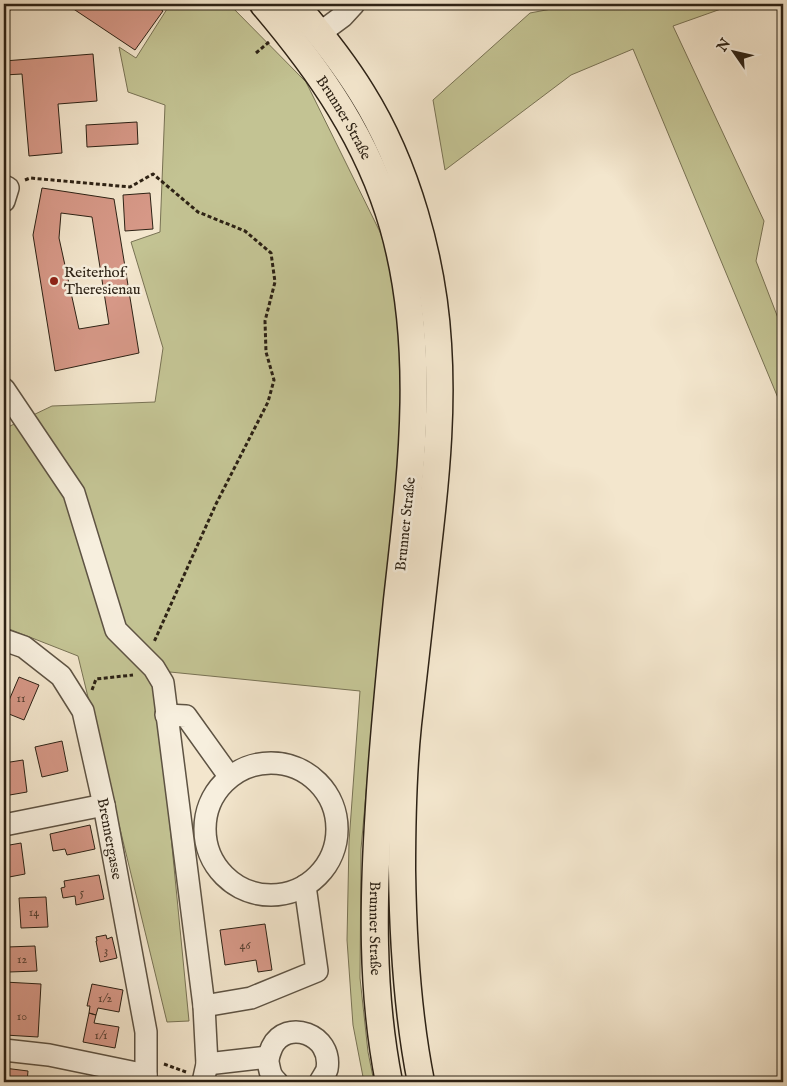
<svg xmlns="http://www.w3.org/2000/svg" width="787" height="1086" font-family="'IM FELL English',serif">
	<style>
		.green { fill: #c3c393; stroke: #787254 }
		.building { fill: #d69887; stroke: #2d2215; fill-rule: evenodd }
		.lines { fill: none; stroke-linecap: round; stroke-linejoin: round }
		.minor-casing { stroke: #5e5343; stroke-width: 24 }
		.major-casing { stroke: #2d2215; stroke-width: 29 }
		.path { stroke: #2d2215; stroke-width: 3; stroke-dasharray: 4 2.5; stroke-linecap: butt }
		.minor { stroke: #f7efde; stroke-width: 21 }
		.major { stroke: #f3e6cd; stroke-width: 26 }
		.poi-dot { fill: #8f2418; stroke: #f7efde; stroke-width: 2 }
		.labels { text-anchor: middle; stroke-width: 5; stroke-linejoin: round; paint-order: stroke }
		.number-label { font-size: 12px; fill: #574032 }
		.street-label { font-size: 15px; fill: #2d2215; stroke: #f7efde }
		.poi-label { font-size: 15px; fill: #2d2215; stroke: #f7efde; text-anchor: start }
	</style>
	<rect width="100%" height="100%" fill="#f3e6cd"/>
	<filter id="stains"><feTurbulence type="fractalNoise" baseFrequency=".004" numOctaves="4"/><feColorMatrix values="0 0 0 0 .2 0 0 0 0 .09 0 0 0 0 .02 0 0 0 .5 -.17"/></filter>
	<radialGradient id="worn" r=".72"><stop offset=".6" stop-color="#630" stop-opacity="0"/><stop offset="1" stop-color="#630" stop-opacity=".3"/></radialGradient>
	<path class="green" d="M160,4H229L306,82L380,232L391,259L401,336L403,443L377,670L361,849L360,978L368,1052L374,1082H364L353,1025L347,940L349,842L360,691L170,672L164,666L156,682L189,1021L167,1022L78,656L4,627V392L8,427L52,406L155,402L163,348L131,242L160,232L165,105L128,92L119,47L136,58L167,9Z
		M578,4H735L673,26L764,221L756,261L783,331V410L633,49L571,75L445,170L433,100L530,13Z"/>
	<path class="building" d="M4,4H18L4,15Z
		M66,4H153L163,11L135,50Z
		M93,54L97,101L58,104L62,153L29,156L22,74L4,75V61Z
		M137,122L138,144L87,147L86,125Z
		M42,188L114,199L139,353L55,371L33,235ZM61,213L92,217L109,324L79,329L59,238Z
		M150,193L153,229L125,231L123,195Z
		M19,677L39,685L24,720L4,712Z
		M62,741L68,771L42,777L35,747Z
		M23,760L27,792L4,796V763Z
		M90,825L95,849L67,855L65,849L53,851L50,834Z
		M21,843L25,874L4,878V846Z
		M99,875L104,899L76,905L75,896L63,898L61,888L65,887L64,881Z
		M46,897L48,927L21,928L19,898Z
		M265,924L272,970L258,972L256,960L225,965L220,930Z
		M106,935L107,939L112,937L117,958L100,962L96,941H97L96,937Z
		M35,946L37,971L9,972L7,947Z
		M4,982L41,984L38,1037L5,1035L7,997H4Z
		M92,984L123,990L119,1012L98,1008L96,1015L89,1013L90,1006H87Z
		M89,1013L96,1015L94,1023L119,1027L115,1048L83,1042Z
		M4,1068L28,1071L27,1082H4Z"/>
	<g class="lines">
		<g class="minor-casing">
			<g id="minor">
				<path d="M320,33L343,16L354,4"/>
				<path d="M4,186L8,188L4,201"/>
				<path d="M4,389L74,493L116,630L154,668L163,683L204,1006L207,1064L203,1082"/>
				<path id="s1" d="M4,640L24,647L61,676L83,711L104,805L146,1032V1075L145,1082"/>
				<path d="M166,715L186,716L229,776"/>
				<circle cx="271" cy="829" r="66"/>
				<path d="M4,825L104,805"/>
				<path d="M204,1006L251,998L317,971L305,886"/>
				<path d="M4,1050L49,1055L146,1075"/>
				<path d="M207,1064L268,1057"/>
				<path d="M277,1082C270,1076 270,1071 268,1062C268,1056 270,1052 272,1047C286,1018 333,1034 327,1069C326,1073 322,1078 320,1082"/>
			</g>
		</g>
		<g class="major-casing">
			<g id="major">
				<path id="s2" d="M263,4C320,71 368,140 393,226C428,349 411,475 397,600C390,669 383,738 379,807C373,900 371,991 389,1082"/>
				<path d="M295,4C319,32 343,62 362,93C407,165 433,260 438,344C442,406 437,467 430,529C423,594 415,659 408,724C403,772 402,822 402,870C403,941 407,1012 421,1082"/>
			</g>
		</g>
		<path class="path" d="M256,53L269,42
			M25,180L30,178L130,187L153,174L198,212L245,231L271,253L275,282L265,321L266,352L274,380L268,402L216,504L154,642
			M92,690L96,679L133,675
			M164,1064L186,1072"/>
		<use href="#minor" class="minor"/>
		<use href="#major" class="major"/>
	</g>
	<circle class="poi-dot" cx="54" cy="281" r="5"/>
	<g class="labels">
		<g class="number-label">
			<text x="21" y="702">11</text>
			<text x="82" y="896">5</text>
			<text x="34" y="916">14</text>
			<text x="245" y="949">46</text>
			<text x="106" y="954">3</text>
			<text x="22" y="963">12</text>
			<text x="105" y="1002">1/2</text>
			<text x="22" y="1020">10</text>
			<text x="101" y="1039">1/1</text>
		</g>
		<g class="street-label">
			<text dy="5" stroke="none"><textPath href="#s2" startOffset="140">Brunner Straße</textPath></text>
			<text transform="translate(405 524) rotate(-84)" y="5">Brunner Straße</text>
			<text dy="5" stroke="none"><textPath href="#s1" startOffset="240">Brennergasse</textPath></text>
			<text dy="5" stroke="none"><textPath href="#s2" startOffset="965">Brunner Straße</textPath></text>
		</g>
		<g class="poi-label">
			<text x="64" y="277">Reiterhof<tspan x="64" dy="17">Theresienau</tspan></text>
		</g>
	</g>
	<rect width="787" height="1086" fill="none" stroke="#f3e6cd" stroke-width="20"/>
	<rect x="5" y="5" width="777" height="1076" fill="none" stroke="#2d2215" stroke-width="2.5"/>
	<rect x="10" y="10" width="767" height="1066" fill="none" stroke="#2d2215"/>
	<g transform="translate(734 52) rotate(304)" stroke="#f7efde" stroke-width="4" paint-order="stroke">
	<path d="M0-4L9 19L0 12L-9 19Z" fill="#2d2215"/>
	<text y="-8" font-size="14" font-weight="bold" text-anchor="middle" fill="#2d2215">N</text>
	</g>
	<rect width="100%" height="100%" filter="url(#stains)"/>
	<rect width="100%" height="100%" fill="url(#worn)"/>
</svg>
